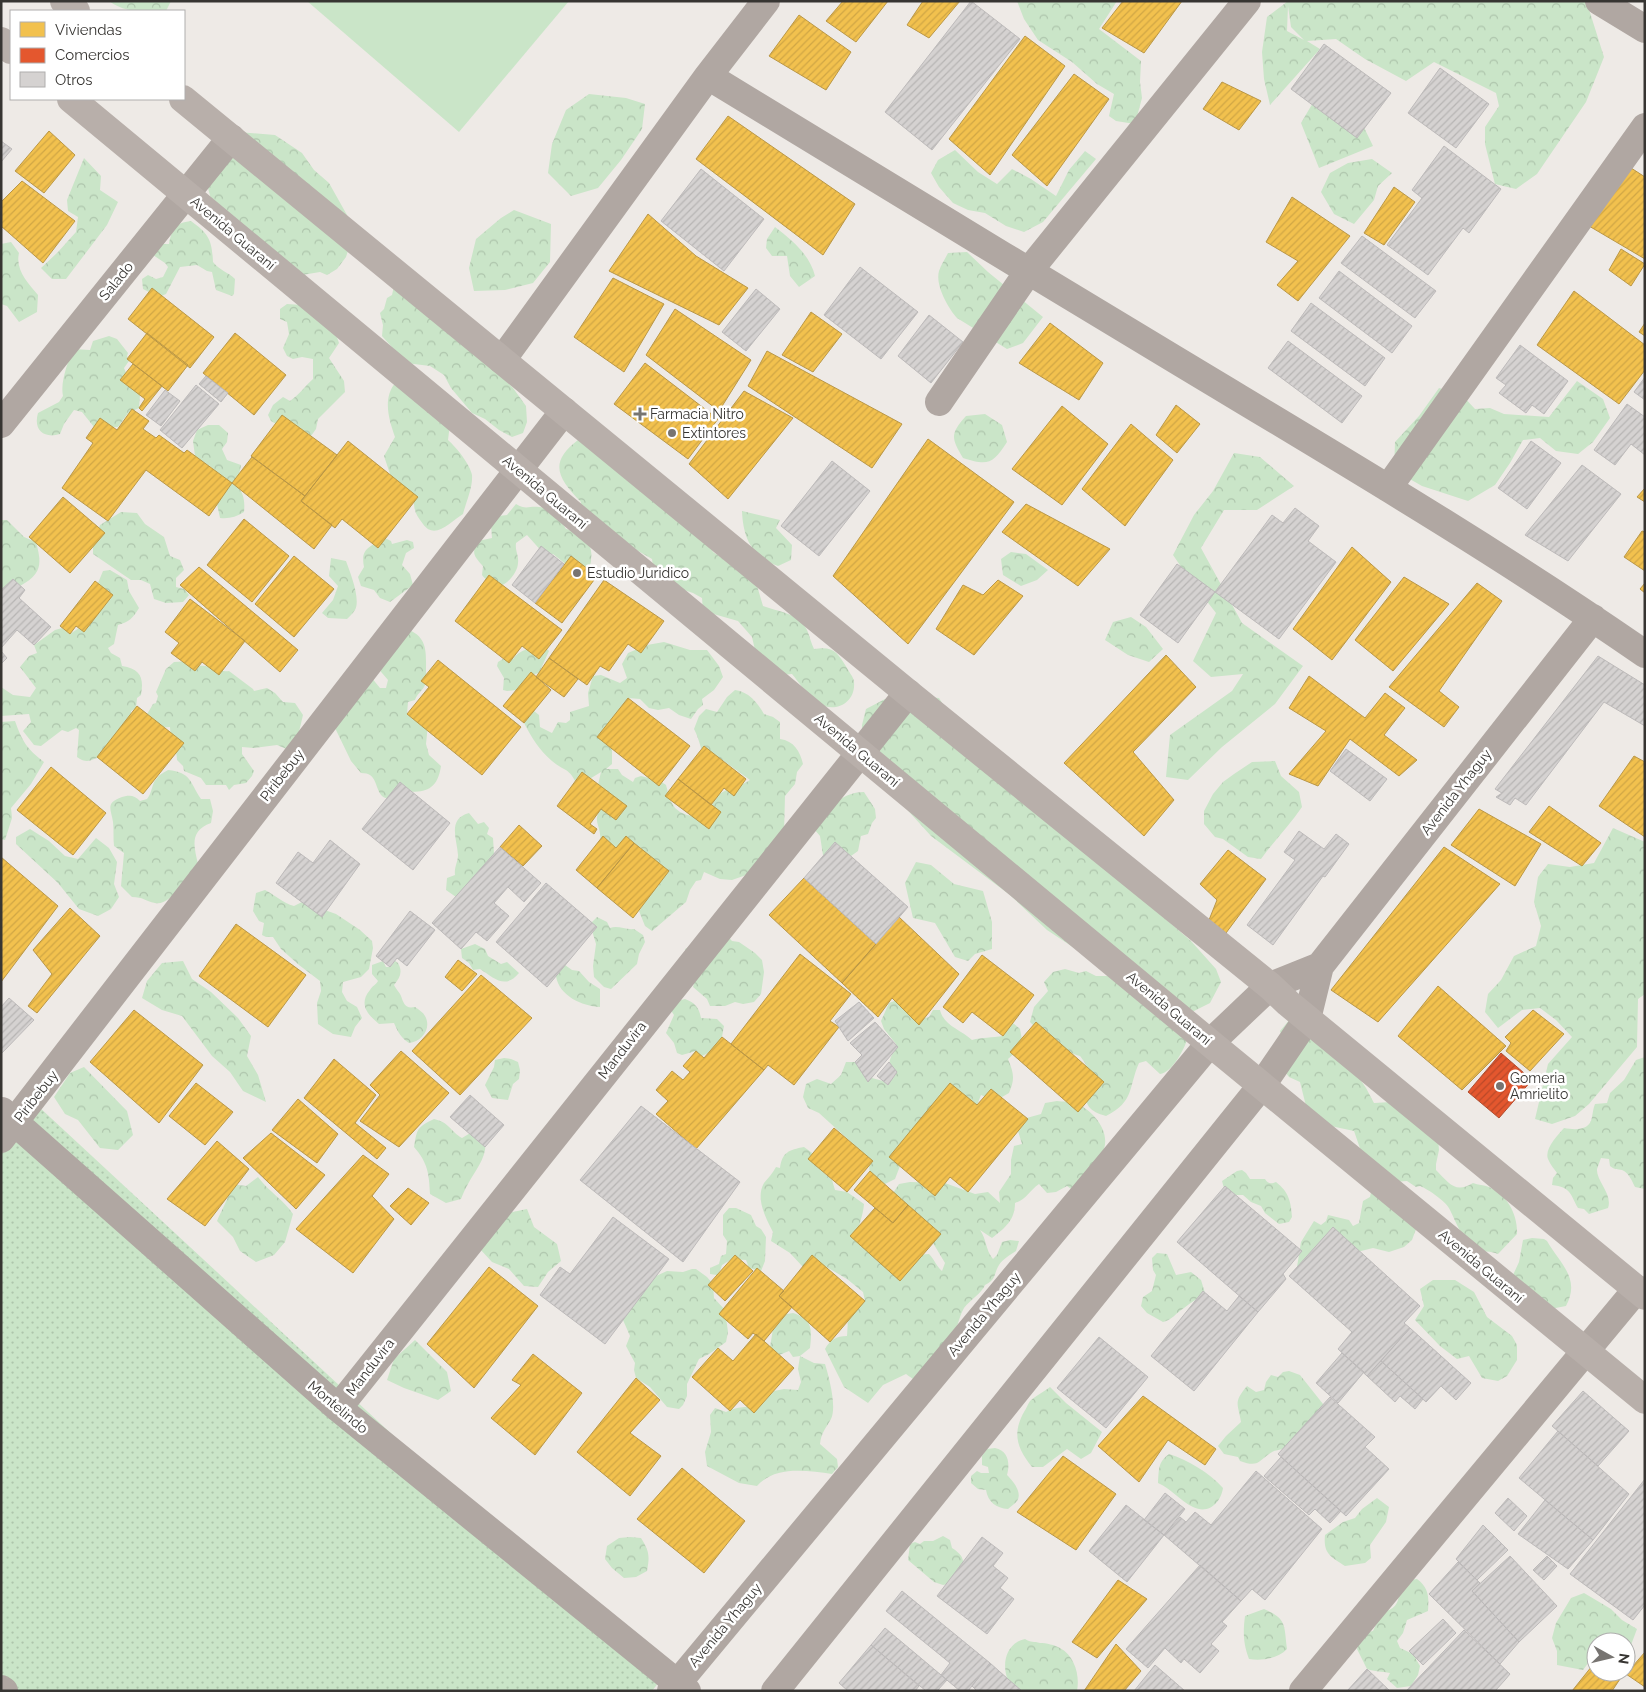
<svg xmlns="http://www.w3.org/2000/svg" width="1646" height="1692" font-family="Raleway,sans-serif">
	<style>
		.forest { fill: url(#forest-crowns); fill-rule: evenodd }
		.park { fill: url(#park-dots) }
		.pitch { fill: #cae5c8 }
		.homes { fill: url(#homes-hatch); stroke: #ba9746 }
		.shops { fill: url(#shops-hatch); stroke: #b04d2f }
		.building { fill: url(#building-hatch); stroke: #bdbaba }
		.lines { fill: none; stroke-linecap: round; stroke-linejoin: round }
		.street { stroke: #b0a7a2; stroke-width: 28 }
		.secondary { stroke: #b8afaa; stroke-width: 28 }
		.poi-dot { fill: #777471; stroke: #fff; stroke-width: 2 }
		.labels { text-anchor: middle; stroke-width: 5; stroke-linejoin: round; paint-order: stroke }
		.street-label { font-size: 14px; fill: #373532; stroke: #fff }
		.poi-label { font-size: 14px; fill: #373532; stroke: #fff; text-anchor: start }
	</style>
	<defs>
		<pattern id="forest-crowns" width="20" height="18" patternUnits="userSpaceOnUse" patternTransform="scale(1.25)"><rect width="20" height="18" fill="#cae5c8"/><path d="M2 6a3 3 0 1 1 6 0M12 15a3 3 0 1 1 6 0" fill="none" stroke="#aec5ac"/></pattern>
		<pattern id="park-dots" width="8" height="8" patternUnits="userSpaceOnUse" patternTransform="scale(1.25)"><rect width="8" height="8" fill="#cae5c8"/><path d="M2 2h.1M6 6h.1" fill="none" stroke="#aec5ac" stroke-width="1.8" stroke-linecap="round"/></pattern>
		<pattern id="homes-hatch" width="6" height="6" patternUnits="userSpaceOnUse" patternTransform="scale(1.25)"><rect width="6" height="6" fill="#f2c14e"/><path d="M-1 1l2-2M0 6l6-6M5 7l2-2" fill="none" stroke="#d0a645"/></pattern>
		<pattern id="shops-hatch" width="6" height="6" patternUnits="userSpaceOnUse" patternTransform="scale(1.25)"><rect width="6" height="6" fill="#e4572e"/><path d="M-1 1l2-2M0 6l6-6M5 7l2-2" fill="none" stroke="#ba4928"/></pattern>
		<pattern id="building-hatch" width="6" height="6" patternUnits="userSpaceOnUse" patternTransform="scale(1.25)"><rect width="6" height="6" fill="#d5d2d1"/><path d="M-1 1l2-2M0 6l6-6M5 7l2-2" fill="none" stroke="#b7b5b4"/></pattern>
	</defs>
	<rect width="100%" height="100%" fill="#eeeae6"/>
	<path class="forest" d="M109,1H171L166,11C146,11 126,14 109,1Z
		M1017,1H1117L1099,29L1141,61L1140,82L1142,98L1135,124L1116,121L1109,116L1114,94L1097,84L1072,62L1038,40L1024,19Z
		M1288,1H1583L1587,3L1604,57L1586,102L1537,174L1516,189L1495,184L1485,144V127L1499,106L1496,93L1434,62L1406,81L1365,59L1336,39L1307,41L1320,49L1270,105L1264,79L1262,52L1267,17ZM1288,6L1291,27L1304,40L1287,31Z
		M1324,84L1356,111L1373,146L1319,168L1301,123Z
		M589,94L626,98L645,104L642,129L621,160L598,188L571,196L548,173L552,144L566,110Z
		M238,132L275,135L302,153L314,170L329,183L347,215L354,232L346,257L337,269L327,275L320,272L302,275L212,203L205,177Z
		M955,150L978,172L997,184L1012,169L1031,179L1056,196L1069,170L1085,151L1096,159L1043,222L1024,232L1006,226L985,213L968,210L953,203L939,187L931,173L938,160Z
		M84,158L101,176L100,190L118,202L107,225L66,279H52L41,268L58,252L76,232L78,217L68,211L67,200Z
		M1372,159L1392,173L1378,186L1374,200L1354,224L1334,214L1321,192L1330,173L1348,163Z
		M514,210L551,224L550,262L533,283L505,290L474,291L469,268L476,239L501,218Z
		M191,221C209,234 212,240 213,262C219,270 228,272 235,279L234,294L232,296L216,290L212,272L207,271L197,265L180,267L166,294L159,297L143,289L142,279L148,275L156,279L163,277L168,267L165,263L150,253L158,241L164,244H169C172,229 175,223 191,221Z
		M775,227C792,240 810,255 815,276L799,287L790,276L787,256H772L766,248L767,239Z
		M11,242L19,253C15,270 28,283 38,295L37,312L19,322L7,306L1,304V244Z
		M967,252L988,272L1043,317L1023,343L1007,349L957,318C948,308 935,285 939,271C941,265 945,259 948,253Z
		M394,286L487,361L513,388L526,406L527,422L523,433L512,437L499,430L485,419L472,413L451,388L444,375L430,366L406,363L382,336L383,325L380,313L384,309L387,298L392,295Z
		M287,304L302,305L334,329L339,343L329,358L344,381L345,392L318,419L316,429L311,436L299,438L271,421L268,415L273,405L283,397L290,401C299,395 305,386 313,379V359L302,357L293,359L287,356L283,348L289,334L287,322L280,319V309Z
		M109,336L117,339L128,353L127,356L129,361L124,368L126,373L123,382L140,395L139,408L128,413L118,427H94L82,412L74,410L64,424L60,434C44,439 33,430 38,413L59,402L63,396C60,382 68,362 73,349L90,350L93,341Z
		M1577,381L1603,399L1610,418L1593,442L1578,454L1556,451L1540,438L1523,440L1510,463L1495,485L1468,501L1422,486L1394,470L1395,442L1419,416L1439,388L1461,394L1475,409L1490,408L1504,414L1549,417Z
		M396,382L452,408L448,440C456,447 470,464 472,475C473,487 466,502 463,514C451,521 435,541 423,524C417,516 414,512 414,502L393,483L384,456L395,437C389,420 382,398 396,382Z
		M985,414L1002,425L1007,442C993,464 988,466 963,458C951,438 950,434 966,416Z
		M208,425H219L228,433L227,442L222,449L227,460L241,465C240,474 236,477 237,486C244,493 245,502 244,512C236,517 229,519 220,518L217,504L224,495C222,470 213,469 195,456L193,441L197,430Z
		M578,440L705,533L713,552L755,579L763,606C779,612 799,613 807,630C810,637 811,643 814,649C834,646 837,652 847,668C849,672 854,678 854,682C856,703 834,714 818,703C810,699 798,681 792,674L781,675L755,650L752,637L738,621L703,611L702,598L693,593L678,588L654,574L652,559L578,516L581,502C558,478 548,463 578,440Z
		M1234,453L1260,457L1294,486L1257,510H1224L1201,548L1242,623L1303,666L1275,704L1222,747L1188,780L1166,777L1170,735L1232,691L1243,674L1211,677L1193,661L1216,613L1188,577L1173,555L1194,515L1213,491Z
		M516,504C526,510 528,506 539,507C550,507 561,520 566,529C581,531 594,543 591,559C591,563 591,564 588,566C585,568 577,568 572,569L553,554H544L527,535L516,543C515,552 519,555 518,563C518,571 508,585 499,586C492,586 486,580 482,575L483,566C474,556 471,553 478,541L492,538L491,525L499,516L507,515Z
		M742,511L780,520L776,528L792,545L791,560L778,566C752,557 743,538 742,511Z
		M121,512L137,513L145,524L164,537L170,556L180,560L184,570L176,578V587L184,589L189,595L183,602L166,603L154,599L150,584L141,580H131L93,554V546L100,525Z
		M1,520H7L24,537L36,542C42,564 42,574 20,586L13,579L7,591L1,590Z
		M385,538L391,541L392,544L407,540L413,542L414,548L406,553L402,565L410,574L413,585L390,602L380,598L374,590L361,586L358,577L364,567C360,547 371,547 385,538Z
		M1011,552L1026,554L1048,570L1037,580L1021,586L1003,575L1001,559Z
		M331,558L346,561C350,572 361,599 355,610C353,613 349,617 347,619L328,618L322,613L333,600L338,586L329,576Z
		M110,570L127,580L129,591L139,608C133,618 129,622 118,625L114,644L108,648L111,653L120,658L122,666C141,669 144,678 141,695L137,698L136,708L131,711V721L104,757C91,757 90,766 77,757L79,730L76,728L68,732L62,730L41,746L34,745L23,731L31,722L29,714L1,716V687L13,695L30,697L36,688L20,667L29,656L37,653L34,645L55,630L62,628L70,634L79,628L88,627L98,583L103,571Z
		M1131,617L1146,627L1163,649L1149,662L1128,655L1105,640L1113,622Z
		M406,629C428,636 426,652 426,671C426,676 427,683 424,687C421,692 417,694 415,700L408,702L407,714L414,720L428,724L426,744L429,755L441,766C437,793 422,793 399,791L390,800C387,798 384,798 382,796C374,787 378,773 361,773L351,761L336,730L324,717L371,677L380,688H386L388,680L376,666Z
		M664,642L690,650H707L719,666L723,677L714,690L702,699L703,705L698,709L691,719L679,715L669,708L658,710L649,708L640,699L628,698L613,717L604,735L612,749V764L606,769H618L622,775L633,782L635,778L641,776L660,781L666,785L670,800L675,808L680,812L687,815L700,817L710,808L719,794L736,785L743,784L750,780L721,759H712L704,756C700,747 699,738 694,729L699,716L706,709L717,712L727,697L735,690C749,692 757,702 764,714L773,717L780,722V739C794,741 800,751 803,764L797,772L795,784L785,796L784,833L752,873L732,880L720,879L704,872L701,880L696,881L690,890L686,902L652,931L645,926L639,911L643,905V854L641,848L634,843L615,856L600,848C600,844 601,839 600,834C599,824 593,819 601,809H610L597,789L601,772L583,783L575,781C569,768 562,770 552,761C539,750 532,738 524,723L534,711L539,715L540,727L552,733L558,722L566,723L570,720V712L589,706L588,693L593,676L601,675L620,683L627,678L622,664L628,653L647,645Z
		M545,647L549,651L539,673L531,675L516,690L507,691L503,690L504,678L497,666L498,662L506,657L513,659C521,648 531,648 545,647Z
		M191,661L199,666C210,664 219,673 229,671L253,689L254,691L267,688L275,693L283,702L295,703L303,715L298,736L289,750L277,745L254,748L242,747V754L254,771L252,776L246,783L234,785L229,790L226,785H206L201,778L184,771L183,766L177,760C177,748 170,739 170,727L158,728L153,719L146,716L153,704L156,703L158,696L156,692L166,669L174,662Z
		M915,696L939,698L946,709L1123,882L1191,941L1216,969L1221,982L1210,1003L1192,1012L1100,965L1047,930L1010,895L931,836L902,804L861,771L862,725L866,709L885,699Z
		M15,721C22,741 27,749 44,762L31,784L11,808L12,818L5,840L1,839V722Z
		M1275,761L1281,776L1299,792L1302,807C1290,825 1274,841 1261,859L1248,857L1223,839L1215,837L1204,824V811L1213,794L1223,782L1234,774L1252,762Z
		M168,770C192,773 189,781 201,799H210L213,811L211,823C189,831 194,846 198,864C188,874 171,907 155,903C145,901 143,897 132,897L121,886L124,853L114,846C113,838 114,830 113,822C111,809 105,803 122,797C130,795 134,795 140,801L147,799C153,792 151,783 158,777C160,774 165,772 168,770Z
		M864,792L875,809L876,818L872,823L868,834L861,836L858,851L851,856L844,855L829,859L823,855L820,836L814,829C830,810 837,793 864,792Z
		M469,813L478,824L484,822L489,828L487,834L493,838L494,854L492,858L456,897L446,890L447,878L455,875C454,867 458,862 458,855C457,839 447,819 469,813Z
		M1613,828L1645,842V994L1638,999L1637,1047L1589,1104L1575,1116L1552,1124L1535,1119L1548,1064L1572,1037L1556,1020L1540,1008L1522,1010L1498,1028L1485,1012L1488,994L1501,980L1514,956L1536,946L1541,926L1534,902L1538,877L1548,864L1570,867L1594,863Z
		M30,829L49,841L65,856L78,859L96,838L109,848L117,862L114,884L119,897L111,909L98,916L79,909L58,883L16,844V837Z
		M916,862L931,865L954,884L983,891L992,922V949L975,954L968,961L955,957L935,923L913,918L905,883Z
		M265,890C275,895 283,903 294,906L302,902L336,914L360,930L372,941L373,948L369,969L361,977L343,982L342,992L347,1001L357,1007L362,1018L355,1027L351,1037L333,1034L318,1024L317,1003L321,991L320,981L299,965L281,949L273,937H266L262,935L264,923L259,921L253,911L256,893Z
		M597,917L607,922L610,928C618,925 625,930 634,929L643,935L645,942L639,954L637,964L611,989L604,987L594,977L593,966L596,944L590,924Z
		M721,929L732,941L739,942L755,953L762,960L764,972L761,994L754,1002L743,1004L735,1002L725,1006H710L707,999L693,987L696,975L687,964L685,949Z
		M475,944L485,949L488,956L501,964L507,962L519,973C505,990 494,978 480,969L473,970L469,963L462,958L461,949Z
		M183,961L192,979L211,992L238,1018L251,1036L247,1056L258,1075L266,1102L243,1091L230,1072L212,1056L182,1016L162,1010L142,998L147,981L162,963Z
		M383,961L386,967H390L395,961L398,963C403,972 400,978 394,985C396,989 400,993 401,996C404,1004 405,1009 415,1007C419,1010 423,1012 425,1016C432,1028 422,1042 409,1043C401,1038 398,1032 394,1023L379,1024C368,1015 358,1004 370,990C372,986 376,985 378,981L372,974V965Z
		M565,965L572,970L579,971L589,982L600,989V1007C582,1006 559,996 556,976Z
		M1065,969L1079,973L1086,971L1096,976H1108L1188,1036C1186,1047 1172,1073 1160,1074L1146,1061L1139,1063C1128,1088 1135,1101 1106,1116C1076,1108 1089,1093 1087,1069C1087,1065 1083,1060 1080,1056C1062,1051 1043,1035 1030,1022L1034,1007L1048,991L1044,982L1053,972Z
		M685,999C695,1003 699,1007 701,1018L717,1019L724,1026L721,1042L708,1053L702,1056L696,1051L682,1055L677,1053L674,1043L666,1033L674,1015L670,1009L674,1002Z
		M897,1000L915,1021L929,1017L933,1010H940C944,1026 960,1029 972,1040C982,1037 992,1038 1003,1036L1013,1023L1020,1029L1023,1045L1008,1059C1014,1074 1015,1079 1009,1093L995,1101L981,1095L977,1105L900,1166L895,1179L885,1184L870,1180L869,1162L862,1152L819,1113L808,1108L803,1097L806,1084L817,1079L831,1084L841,1075L846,1062H855L872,1078L883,1081L888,1085L897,1072L890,1068C888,1057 894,1054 896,1044L884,1029L881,1021L889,1003Z
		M1291,1018L1360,1079L1366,1088L1374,1103L1391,1102L1437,1127L1439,1150L1436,1164V1170C1449,1183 1455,1194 1473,1183C1478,1185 1484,1185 1489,1187C1507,1194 1518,1215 1517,1234L1498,1254C1491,1251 1481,1252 1475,1248C1461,1238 1457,1224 1450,1210C1447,1202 1428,1189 1420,1186L1416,1187L1407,1181L1393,1182L1363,1157L1354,1131L1326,1125L1306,1106L1300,1082L1289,1077L1280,1065L1284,1043L1280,1031Z
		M1645,1057V1189L1635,1187C1632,1181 1629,1173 1622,1170C1617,1169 1615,1170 1610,1166L1609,1159L1601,1158C1600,1161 1598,1166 1597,1169C1596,1181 1613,1194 1608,1208L1589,1214L1584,1209L1578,1208C1570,1194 1571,1187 1552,1185L1553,1178L1557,1173C1554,1169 1550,1164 1548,1159C1544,1149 1558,1135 1564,1128C1575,1130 1590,1131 1592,1117C1593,1112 1593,1109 1595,1104L1607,1103L1610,1093L1624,1080L1636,1060Z
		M504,1058L511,1059L518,1062L520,1070L519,1079L513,1084L508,1100L492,1098L485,1085L494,1067L495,1060Z
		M84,1067L127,1111L133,1135L118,1150L100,1148L78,1120L65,1114L54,1097L70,1073Z
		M1057,1101C1062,1102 1071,1101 1076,1103C1093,1111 1110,1130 1104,1149C1098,1165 1084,1178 1074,1191L1067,1186L1056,1192L1047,1193L1039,1184C1029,1191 1027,1199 1015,1203C1015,1220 1005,1228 992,1238L980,1230C987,1240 985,1249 993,1259L997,1255L1002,1242L1010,1240L1019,1241L1016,1251C1010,1255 1003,1259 999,1265C993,1275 997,1279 985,1285C982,1293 970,1300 964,1308C957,1320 954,1346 948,1352C940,1362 924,1371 913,1379L906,1374L883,1385L868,1403L844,1387L825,1349C830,1340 836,1336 847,1336L848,1320L865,1301L863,1292L847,1279L825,1266L803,1267L790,1253L771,1241L773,1232C766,1218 755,1199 764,1183C768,1178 773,1173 776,1167L780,1168C782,1152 789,1150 804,1147L815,1155L823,1172L832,1180L835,1190L847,1192L864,1204C863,1217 858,1226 856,1238L896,1277L907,1273L910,1262L916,1255L929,1254C935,1260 936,1266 942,1271L945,1263L930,1238L936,1229L922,1221L891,1196L899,1184L910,1182L945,1183L975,1194L988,1192L1000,1203L999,1192L1011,1174V1160L1014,1146L1022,1144L1018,1131L1023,1119L1041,1114L1045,1103Z
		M434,1119C449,1122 450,1131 462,1138L472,1132L485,1139C488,1157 476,1169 468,1184C465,1189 463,1194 461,1199L446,1203L430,1194C429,1174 428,1163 414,1147C417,1129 417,1127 434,1119Z
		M1242,1170L1246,1173L1250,1179H1265C1268,1184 1271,1184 1276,1182C1289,1192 1291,1202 1292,1217L1289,1222L1279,1224L1265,1213L1261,1206L1251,1202L1243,1195H1235L1225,1192L1222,1181L1237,1171Z
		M258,1177C269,1192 284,1200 293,1214L285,1242L274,1255L256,1262L240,1251L233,1237L217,1221C222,1209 229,1198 232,1184L246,1186Z
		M1372,1187L1416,1229L1412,1240L1404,1247L1389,1252L1373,1248L1297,1267L1301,1242L1314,1221L1321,1225L1326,1221L1328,1215L1349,1220L1353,1226L1359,1223L1363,1201L1370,1197Z
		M729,1208H736L751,1215L756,1226L761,1229L766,1237L765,1261L761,1271L749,1268L746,1260L732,1259L722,1265L720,1271L717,1275L710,1274V1268L719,1264L721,1256L726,1254L727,1241L723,1235V1215Z
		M527,1209L534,1227L557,1244L561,1261L548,1272L538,1287L524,1286L509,1269L492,1262L480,1249L508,1213Z
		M1532,1238L1544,1239L1547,1241C1560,1264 1581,1278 1566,1306L1545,1310L1513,1275L1519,1262L1523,1240Z
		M1157,1253L1167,1254L1176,1275L1191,1272L1201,1280L1205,1293C1198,1299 1191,1302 1184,1308C1176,1313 1172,1320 1163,1322L1147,1313L1141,1306L1143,1297L1152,1291L1156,1275L1153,1270L1152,1258Z
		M692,1269H696L707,1277L713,1284L714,1298L725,1310L728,1332L726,1342L709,1354L699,1359L687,1384V1396L683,1405L679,1409L667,1407L650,1387L636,1378L634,1370L635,1363L626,1346L630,1336L623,1320L630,1306L641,1296L646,1285L656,1276L667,1271L683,1272Z
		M1433,1280H1455L1474,1292L1487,1317L1512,1336L1517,1345V1360L1507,1376L1498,1381L1482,1378L1469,1356L1457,1359L1440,1346L1415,1320L1424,1306L1420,1289Z
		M793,1313C813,1319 812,1330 810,1348L800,1356L814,1363L825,1364C829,1377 837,1407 831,1419C826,1428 821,1433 820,1444L837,1459L838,1467L832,1474C807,1471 776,1465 757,1486L739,1483L707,1466L705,1452L711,1432L710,1415L715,1408L726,1412C737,1406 748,1407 760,1406L774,1391L784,1389L798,1390L801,1382L798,1369L800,1356L793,1357L789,1351L779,1355L770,1347L774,1323L781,1315Z
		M415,1340L447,1372L451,1391L438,1400L404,1388L387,1380L394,1359Z
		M1289,1371L1300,1375L1323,1404L1322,1413L1318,1420L1307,1422C1301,1433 1295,1443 1283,1449C1280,1450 1275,1450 1272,1452C1258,1461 1259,1468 1240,1461L1238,1457L1224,1454L1218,1446L1226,1436L1241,1422C1238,1403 1233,1403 1247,1386L1256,1392L1264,1390L1266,1382L1271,1375L1278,1377L1283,1372Z
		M1050,1387L1066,1403L1102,1432L1091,1453L1081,1459L1067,1449L1043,1467H1032C1017,1448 1012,1434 1024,1412C1026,1409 1028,1404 1030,1401C1035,1396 1044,1392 1050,1387Z
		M995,1448C1009,1451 1010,1464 1007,1475C1012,1480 1023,1492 1017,1501C1015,1504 1011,1506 1008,1509C996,1508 988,1502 986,1490L978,1489L971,1483V1476L977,1471L981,1473H989L988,1467L982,1465V1456L987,1449Z
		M1169,1454C1188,1460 1210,1473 1223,1488C1221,1502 1209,1515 1193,1507C1180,1501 1172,1489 1158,1483C1159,1469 1158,1462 1169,1454Z
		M1377,1498L1389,1507L1386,1522L1370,1545L1371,1558L1365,1563L1345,1566C1331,1557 1323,1554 1325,1535L1343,1522L1355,1518L1362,1509Z
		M943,1536L950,1540L952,1548C970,1559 963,1569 953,1583L943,1585L934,1582L908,1560L910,1544L915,1542L920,1544L924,1541H933Z
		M630,1537L641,1538C649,1551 650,1555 647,1571L636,1577L624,1578L612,1568L605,1559L607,1546L619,1538Z
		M1417,1579C1429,1588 1429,1597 1428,1611L1407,1620L1403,1633L1397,1641L1400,1648L1413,1654L1420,1666L1418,1675L1411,1686L1397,1688L1387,1679L1390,1673C1382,1671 1375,1672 1367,1669L1357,1649C1360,1640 1363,1632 1373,1631L1382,1612C1394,1610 1399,1604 1399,1592L1409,1580Z
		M1584,1593L1611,1609L1622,1620L1637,1629L1631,1645L1626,1652V1642H1596V1656L1592,1658L1583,1670L1557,1665V1651L1552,1638L1556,1623L1571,1598Z
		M1264,1609C1287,1619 1284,1625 1287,1649C1278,1659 1261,1661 1249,1659C1243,1643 1243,1632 1245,1616Z
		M1025,1639C1031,1643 1034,1641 1040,1643C1046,1643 1055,1645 1060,1648C1075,1656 1080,1676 1077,1691H1015C1000,1676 1001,1644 1025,1639Z"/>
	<path class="park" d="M24,1093L659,1682L652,1691H18L1,1677V1121Z"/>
	<path class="pitch" d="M307,1H569L459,132Z"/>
	<path class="homes" d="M843,1H888L856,42L826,21Z
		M923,1H960L929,38L907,25Z
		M1123,1H1182L1144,53L1102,28Z
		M799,15L851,52L826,90L769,56Z
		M1025,36L1065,66L990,175L949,139Z
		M1074,74L1109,99L1047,186L1012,155Z
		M1222,82L1261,101L1239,130L1203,109Z
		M728,116L855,204L823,255L696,159Z
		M49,131L75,155L44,193L15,171Z
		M1628,166L1645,177V259L1589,226Z
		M22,181L75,221L43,263L1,226V202Z
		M1394,187L1415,202L1384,245L1364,233Z
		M1292,197L1350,236L1298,301L1277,285L1298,261L1266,242Z
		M648,214L696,256L748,288L719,325L609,271Z
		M1621,249L1645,264L1631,286L1609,270Z
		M613,278L664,304L624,372L574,337Z
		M152,288L214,337L190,368L128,319Z
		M1574,291L1645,345V370L1619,404L1537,345Z
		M675,309L751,360L719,411L646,355Z
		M811,312L842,334L813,372L782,355Z
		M1050,323L1103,363L1079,400L1019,363Z
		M1645,323V336L1639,332Z
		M147,333L188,365L168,391L127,359Z
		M235,333L286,375L254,415L203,373Z
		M767,351L902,424L872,468L748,386Z
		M645,363L718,419L688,459L614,404Z
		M133,364L162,386L142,411L139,408L145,399L120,380Z
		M744,391L793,418L728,499L689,464Z
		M1176,405L1200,424L1177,453L1156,435Z
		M1062,406L1108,444L1062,505L1012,469Z
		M132,409L149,421L143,429L156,438L159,435L184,453L187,450L232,483L209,516L146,470L108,521L62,488L93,443L86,438L100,418L117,430Z
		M282,415L337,455L305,496L251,456Z
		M1131,424L1173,460L1125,526L1082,489Z
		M928,439L1014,502L908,644L833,576Z
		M348,441L418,497L378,548L342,519L335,528L301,501Z
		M252,457L305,496L301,501L332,525L314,549L232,483Z
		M1645,488V502L1637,497Z
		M63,497L105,533L70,573L29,537Z
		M1026,504L1110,549L1078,586L1002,532Z
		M244,519L289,556L252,602L207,565Z
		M1642,531L1645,532V571L1624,557Z
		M1352,547L1391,582L1332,660L1293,629Z
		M294,556L334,589L294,637L255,604Z
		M571,556L597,576L562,623L535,603Z
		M199,567L298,650L280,672L180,585Z
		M489,575L562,630L539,659L522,646L509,663L455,621Z
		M1404,577L1449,604L1393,671L1355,640Z
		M604,580L664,621L641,653L628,644L609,671L600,666L587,685L549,658Z
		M998,580L1023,596L974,655L936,629L963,585L983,595Z
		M95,581L113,595L84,632L76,626L70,634L60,626Z
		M1477,583L1502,601L1439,691L1459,707L1444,727L1389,687Z
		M1645,583V593L1640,589Z
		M190,599L245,641L219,675L202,662L195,671L171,653L179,643L165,632Z
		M1166,655L1196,687L1133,752L1174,800L1144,836L1064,763Z
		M549,658L578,679L564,697L536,677Z
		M438,660L521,727L482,775L407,714L429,687L421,681Z
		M531,672L551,690L524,723L503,706Z
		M1309,676L1365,718L1385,693L1405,708L1384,735L1417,760L1399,776L1350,739L1318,786L1289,774L1326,731L1289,708Z
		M628,698L690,746L659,786L597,737Z
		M137,706L184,743L143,794L97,757Z
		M704,746L746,779L734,796L724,788L711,805L678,779Z
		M1634,756L1645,762V837L1599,806Z
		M51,767L106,813L73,855L17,810Z
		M582,772L627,806L616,820L601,809L590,824L597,829L594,834L557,806Z
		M678,779L721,812L709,829L665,796Z
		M1549,806L1601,843L1582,866L1529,832Z
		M1479,809L1541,844L1515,886L1451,845Z
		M519,825L542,846L523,866L500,847Z
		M603,836L616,848L626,836L634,843L597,888L576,870Z
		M634,843L669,871L633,918L597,888Z
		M1444,847L1500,884L1378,1022L1331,990Z
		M1228,850L1266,879L1226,933L1209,920L1217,900L1200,884Z
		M1,857L58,906L1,982Z
		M804,878L876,944L842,983L769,915Z
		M70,908L100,936L37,1013L28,1006L52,974L33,950Z
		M899,917L959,974L919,1025L892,998L878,1017L842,983Z
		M236,924L306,975L268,1027L199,976Z
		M800,954L851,994L830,1021L839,1027L794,1085L768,1065L764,1070L731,1044Z
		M982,955L1034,995L1003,1036L972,1012L963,1023L943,1007Z
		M458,960L477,974L462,991L445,977Z
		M481,975L532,1018L460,1095L412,1051Z
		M1438,986L1506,1046L1462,1090L1398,1036Z
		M134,1010L203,1065L159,1123L90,1062Z
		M1533,1010L1564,1034L1530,1071L1506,1051L1511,1043L1505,1037Z
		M1036,1022L1104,1082L1078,1112L1010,1052Z
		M722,1037L764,1070L696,1149L656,1114L668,1101L656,1090L672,1071L683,1080L690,1072L683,1066L696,1051L704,1058Z
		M401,1051L449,1093L399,1147L360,1121L380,1095L370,1085Z
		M334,1059L376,1095L355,1123L386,1148L377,1159L304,1098Z
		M196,1083L233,1112L205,1145L169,1116Z
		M950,1083L977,1105L991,1089L1028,1119L968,1192L950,1177L935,1196L889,1157Z
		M298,1099L338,1134L317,1163L272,1130Z
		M834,1128L873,1161L847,1192L808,1159Z
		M271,1133L325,1175L296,1209L243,1158Z
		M217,1141L249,1169L205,1226L167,1199Z
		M363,1155L389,1174L372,1196L394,1219L353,1273L296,1229Z
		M870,1171L908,1205L893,1223L854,1190Z
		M408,1188L429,1203L411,1225L390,1206Z
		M908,1205L941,1234L900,1281L850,1236L875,1208L893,1223Z
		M735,1255L753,1271L725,1301L708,1285Z
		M812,1255L865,1301L830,1342L779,1296Z
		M489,1267L538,1306L474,1388L427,1344Z
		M757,1268L784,1291L779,1296L792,1307L764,1341L753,1333L748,1339L719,1314Z
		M756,1334L794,1368L754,1413L740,1400L730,1411L692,1377L718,1348L733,1361Z
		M533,1354L582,1393L535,1455L491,1418L521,1385L512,1380Z
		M636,1378L660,1400L630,1433L661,1456L630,1496L577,1452Z
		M1143,1396L1216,1449L1205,1465L1168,1440L1139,1482L1098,1446Z
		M1063,1456L1116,1494L1076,1550L1017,1512Z
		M682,1468L745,1521L704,1573L637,1519Z
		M1118,1580L1147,1599L1097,1658L1072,1642Z
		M1116,1644L1141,1671L1124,1691H1084Z
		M1645,1652V1687L1626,1674Z
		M1596,1661V1672H1618L1622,1676L1612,1691H1572Z"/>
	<path class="shops" d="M1501,1053L1532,1080L1499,1118L1468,1092Z"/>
	<path class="building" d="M971,1L1020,39L932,150L885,112Z
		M1324,44L1391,93L1357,138L1291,89Z
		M1440,68L1489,104L1456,148L1408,113Z
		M1,141L12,149L1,162Z
		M1444,146L1501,189L1469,233L1463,228L1428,275L1387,245L1422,198L1412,190Z
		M701,169L764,219L724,271L661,221Z
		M1362,236L1436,291L1415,318L1341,263Z
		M860,267L918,312L881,359L824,315Z
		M1339,271L1412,326L1392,353L1319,298Z
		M756,289L780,309L746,351L722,332Z
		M1311,303L1385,358L1365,386L1291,331Z
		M929,315L963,342L931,383L898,356Z
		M1288,341L1362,396L1342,423L1268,368Z
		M1520,345L1568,381L1544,414L1532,405L1526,413L1499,393L1506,385L1496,378Z
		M206,376L228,393L221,402L199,384Z
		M1645,377V400L1634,392Z
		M196,385L219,404L182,448L160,430Z
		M165,390L180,401L161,426L146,415Z
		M1627,404L1645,417V455L1631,444L1615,465L1594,450Z
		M1531,441L1561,463L1527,509L1498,488Z
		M832,461L870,491L819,556L781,526Z
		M1582,465L1621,494L1568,561L1525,535Z
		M1295,508L1319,526L1308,541L1336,562L1279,639L1215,592L1272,515L1283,523Z
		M541,546L564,564L535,603L512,585Z
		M1177,564L1215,592L1178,643L1140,615Z
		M13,579L25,590L19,598L51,627L34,645L17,630L1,648V590Z
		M1,651L7,658L1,664Z
		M1598,656L1645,685V726L1604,702L1526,805L1515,798L1510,805L1496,797L1502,793L1495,789Z
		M1346,749L1387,779L1370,801L1330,771Z
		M400,782L450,823L413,870L362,829Z
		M1299,831L1324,849L1336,834L1349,844L1325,877L1323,876L1273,945L1247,925L1295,860L1284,852Z
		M330,840L360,864L322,917L276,883L298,852L313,863Z
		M835,842L908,907L876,944L804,878Z
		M500,847L541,883L524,902L508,887L494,903L509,916L487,941L476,932L461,949L432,923Z
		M546,883L597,927L547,987L496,942Z
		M410,911L435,930L407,966L397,958L390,967L376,956Z
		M9,998L34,1020L1,1054V1007Z
		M859,1002L874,1018L848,1041L835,1021Z
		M875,1022L898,1047L868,1082L855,1062L862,1055L850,1043Z
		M889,1062L897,1072L888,1085L877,1076Z
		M470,1095L504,1125L485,1147L450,1117Z
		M641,1106L740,1182L683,1262L580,1180Z
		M1225,1186L1302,1251L1283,1274L1286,1279L1258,1312L1177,1242Z
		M613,1217L669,1259L605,1344L540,1295L560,1267L570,1274Z
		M1333,1227L1420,1306L1404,1323L1410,1328L1367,1376L1338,1349L1352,1332L1289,1276Z
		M1203,1291L1227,1311L1239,1296L1258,1312L1194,1391L1151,1356Z
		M1410,1328L1471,1383L1456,1400L1441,1386L1426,1402L1381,1361Z
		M1099,1337L1148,1377L1106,1428L1057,1388Z
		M1342,1353L1364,1372L1338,1403L1316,1383Z
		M1381,1361L1423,1399L1415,1409L1400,1396L1395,1402L1367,1376Z
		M1583,1391L1629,1431L1598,1466L1552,1426Z
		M1330,1397L1375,1437L1365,1447L1389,1469L1346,1516L1278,1454Z
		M1558,1431L1629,1494L1593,1540L1519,1478Z
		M1281,1457L1341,1511L1330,1523L1315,1509L1309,1515L1264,1476Z
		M1256,1471L1322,1529L1265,1600L1252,1589L1241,1601L1164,1535L1180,1517L1186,1522L1195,1512L1211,1525Z
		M1645,1479V1605L1633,1620L1570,1574Z
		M1165,1493L1185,1509L1164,1535L1144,1520Z
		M1508,1498L1527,1516L1514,1531L1495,1513Z
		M1545,1500L1593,1540L1568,1569L1518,1534Z
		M1126,1505L1164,1535L1127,1582L1089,1551Z
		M1483,1525L1508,1550L1477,1580L1456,1559Z
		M982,1537L1003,1553L993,1566L1008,1578L1000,1588L1014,1599L987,1634L937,1596Z
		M1510,1556L1557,1606L1519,1642L1472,1591Z
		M1547,1556L1557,1566L1544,1580L1533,1570Z
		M1458,1562L1480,1583L1472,1591L1519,1642L1500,1664L1429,1594Z
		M1200,1565L1241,1601L1222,1622L1227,1626L1211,1644L1219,1651L1200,1673L1184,1659L1181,1663L1165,1648L1148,1668L1126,1649Z
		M902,1591L990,1663L968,1691H960L941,1675L950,1663L886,1611Z
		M1443,1619L1456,1633L1423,1665L1409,1651Z
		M885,1628L947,1680L937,1691H926L871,1645Z
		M1464,1630L1510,1674L1505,1680L1495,1691H1406Z
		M871,1645L919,1686L915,1691H848L839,1683Z
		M990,1663L1008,1679L1022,1691H977L972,1686Z
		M1155,1665L1185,1691H1134Z
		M1367,1669L1390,1691H1347Z"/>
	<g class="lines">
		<path class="street" d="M1599,1L1645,29
			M708,76C865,172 1023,268 1181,363C1337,457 1495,550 1645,654
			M502,360L708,76L766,1
			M939,402L1028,272L1247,1
			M1,424L231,138
			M1388,488L1645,127
			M2,1111L338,1408L687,1691
			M1,1139L564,411
			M338,1408L908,693
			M1,1689L4,1691
			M671,1691L1210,1043L1270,986L1320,966
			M775,1691L1262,1085L1307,1019L1320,966L1593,618
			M1303,1691L1637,1289"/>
		<path class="secondary" d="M64,1L76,11
			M1,41L11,50
			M71,99L1210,1043L1645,1400
			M183,99L908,693L1270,986L1288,1003L1645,1296"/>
	</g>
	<g class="poi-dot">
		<path d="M637.5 406.5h5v5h5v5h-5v5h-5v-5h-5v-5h5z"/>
		<circle cx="672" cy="433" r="5"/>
		<circle cx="577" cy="573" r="5"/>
		<circle cx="1500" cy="1086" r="5"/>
	</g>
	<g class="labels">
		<g class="street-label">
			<text transform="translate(233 233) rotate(40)" y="5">Avenida Guaraní</text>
			<text transform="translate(116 281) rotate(-51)" y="5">Salado</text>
			<text transform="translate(545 492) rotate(40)" y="5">Avenida Guaraní</text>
			<text transform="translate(857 750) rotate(40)" y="5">Avenida Guaraní</text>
			<text transform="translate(282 775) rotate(-52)" y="5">Piribebuy</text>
			<text transform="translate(1456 792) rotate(-52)" y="5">Avenida Yhaguy</text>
			<text transform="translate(1169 1008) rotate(40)" y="5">Avenida Guaraní</text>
			<text transform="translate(622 1050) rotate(-52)" y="5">Manduvira</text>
			<text transform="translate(36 1096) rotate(-52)" y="5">Piribebuy</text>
			<text transform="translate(1481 1266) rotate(40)" y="5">Avenida Guaraní</text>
			<text transform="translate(984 1314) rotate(-50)" y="5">Avenida Yhaguy</text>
			<text transform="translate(370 1367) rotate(-52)" y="5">Manduvira</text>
			<text transform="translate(338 1407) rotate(40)" y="5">Montelindo</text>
			<text transform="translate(725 1625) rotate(-50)" y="5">Avenida Yhaguy</text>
		</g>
		<g class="poi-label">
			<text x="650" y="419">Farmacia Nitro</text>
			<text x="682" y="438">Extintores</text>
			<text x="587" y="578">Estudio Juridico</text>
			<text x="1510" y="1083">Gomeria<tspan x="1510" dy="16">Amrielito</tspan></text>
		</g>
	</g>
	<rect width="1646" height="1692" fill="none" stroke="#373532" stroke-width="5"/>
	<rect x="10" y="10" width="175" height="90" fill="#ffffff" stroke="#afaead"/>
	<rect x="20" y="22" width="25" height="15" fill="#f2c14e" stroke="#afaead"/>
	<text x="55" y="35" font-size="15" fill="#373532">Viviendas</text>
	<rect x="20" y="48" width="25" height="15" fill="#e4572e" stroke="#afaead"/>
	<text x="55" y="60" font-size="15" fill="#373532">Comercios</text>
	<rect x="20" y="72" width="25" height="15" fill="#d5d2d1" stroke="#afaead"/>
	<text x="55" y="85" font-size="15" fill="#373532">Otros</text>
	<g transform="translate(1611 1657) rotate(98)"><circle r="24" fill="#ffffff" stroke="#afaead"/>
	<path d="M0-4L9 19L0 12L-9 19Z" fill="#777471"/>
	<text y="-8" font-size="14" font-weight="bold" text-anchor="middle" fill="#373532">N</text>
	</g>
</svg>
